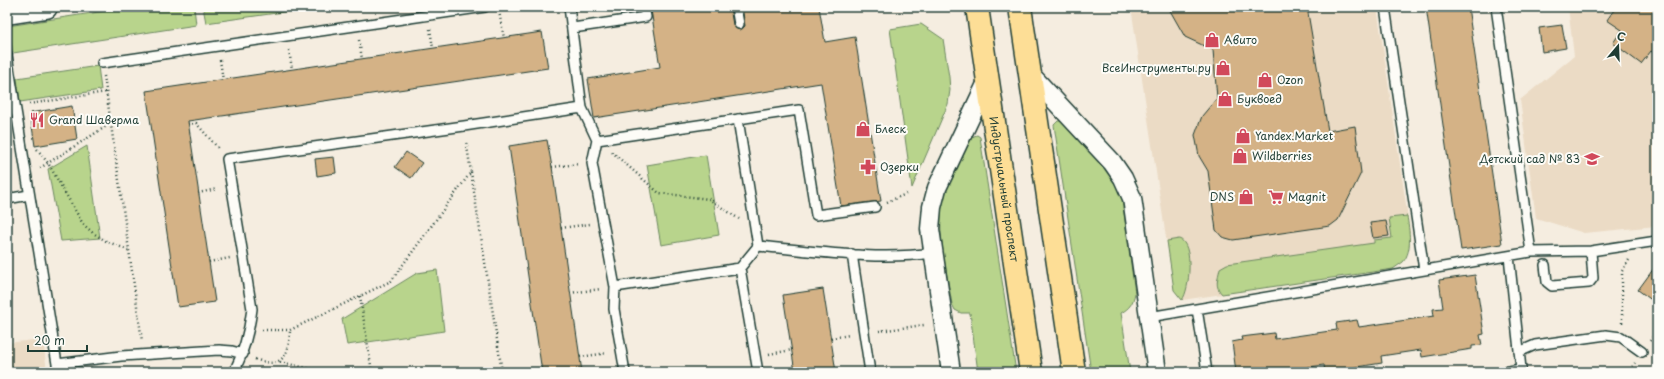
<svg xmlns="http://www.w3.org/2000/svg" width="1664" height="379" font-family="'Playpen Sans',sans-serif">
	<style>
		.built { fill: #ebdbc5 }
		.green { fill: #b8d48c; stroke: #6c8860 }
		.building { fill: #d4b286; stroke: #1f3d34 }
		.lines { fill: none; stroke-linecap: round; stroke-linejoin: round }
		.service-casing { stroke: #1f3d34; stroke-width: 12 }
		.minor-casing { stroke: #1f3d34; stroke-width: 21 }
		.tertiary-casing { stroke: #1f3d34; stroke-width: 25 }
		.primary-casing { stroke: #1f3d34; stroke-width: 25 }
		.path { stroke: #1f3d34; stroke-width: 2.5; stroke-dasharray: 1 3; stroke-linecap: butt }
		.service { stroke: #fdfcf7; stroke-width: 9 }
		.minor { stroke: #fdfcf7; stroke-width: 18 }
		.tertiary { stroke: #fdfcf7; stroke-width: 22 }
		.primary { stroke: #fdde96; stroke-width: 22 }
		.labels { text-anchor: middle; stroke-width: 4; stroke-linejoin: round; paint-order: stroke }
		.poi-label { font-size: 11px; fill: #1f3d34; stroke: #fdfcf7; text-anchor: start }
		.street-label { font-size: 11px; fill: #1f3d34; stroke: #fdfcf7 }
	</style>
	<rect width="100%" height="100%" fill="#f5ede0"/>
	<filter id="ink" filterUnits="userSpaceOnUse"><feTurbulence type="fractalNoise" baseFrequency=".025" numOctaves="2"/><feDisplacementMap in="SourceGraphic" scale="8" xChannelSelector="R" yChannelSelector="G"/><feConvolveMatrix kernelMatrix="1 2 1 2 8 2 1 2 1" color-interpolation-filters="sRGB"/></filter>
	<g filter="url(#ink)">
		<path class="built" d="M1131,7H1377L1410,232L1409,248L1404,261L1393,269L1182,300L1174,290Z
			M1568,7H1657V226L1584,233L1536,218L1520,100L1574,56Z
			M43,339L47,372H7V343Z"/>
		<path class="green" d="M131,7H194L196,25L13,53L8,26Z
			M203,7H319L206,23Z
			M921,24L943,39L949,77L950,90L948,104L912,188L890,29Z
			M98,66L101,90L20,102L17,78Z
			M1058,121H1061L1105,169L1115,183L1122,199L1135,293C1133,303 1130,308 1121,313L1130,372H1091L1054,125Z
			M977,135L980,137L1016,372H978L970,313H961L955,310L952,304C947,273 936,231 943,200C948,180 962,158 971,139L974,136Z
			M87,146L100,238L61,241L48,169Z
			M706,155L719,235L661,245L647,165Z
			M1407,216C1409,230 1413,250 1403,262C1400,264 1396,267 1393,269L1222,294C1214,286 1218,279 1220,268L1227,264L1374,243V240L1392,238L1389,218Z
			M1179,239C1194,243 1190,290 1182,300L1174,290L1167,241Z
			M437,270L444,331L347,345L342,319L417,273Z"/>
		<path class="building" d="M670,7H730L733,25L737,29L740,30L745,26L742,7H819L825,42L855,37L881,201L841,206L821,83L594,118L588,79L660,67L651,10Z
			M1168,7H1307L1328,131L1355,126L1361,173L1338,220L1330,226L1233,240L1222,237L1216,230L1208,171L1199,156L1195,135L1202,116L1217,98L1213,50L1185,37Z
			M1426,7H1468L1502,244L1461,250Z
			M1616,7H1657V55L1651,51L1641,64L1613,43L1622,30L1607,20Z
			M1562,25L1566,48L1542,52L1539,28Z
			M542,32L548,68L188,121L215,302L178,307L146,91Z
			M72,106L77,139L35,146L30,113Z
			M547,140L552,167L582,372H542L509,146Z
			M406,152L422,163L411,178L395,167Z
			M334,157L336,173L317,176L315,159Z
			M1386,221L1389,236L1373,238L1370,223Z
			M1657,264V304L1638,290Z
			M1475,275L1484,334L1480,335L1482,345L1472,346V349L1422,357L1421,350L1381,356L1382,363L1325,372L1324,365L1273,372H1236L1232,342L1242,340L1241,337L1274,333L1275,339L1337,330L1336,323L1357,320L1359,327L1434,316L1433,309L1443,308L1439,280Z
			M823,289L836,372H795L783,295Z"/>
		<g class="lines">
			<g class="service-casing">
				<path id="service" d="M569,7L582,108L597,140L799,110L816,215L875,207
					M736,7L739,24
					M1385,7L1424,270
					M1496,7L1531,252
					M573,28L646,17L644,7
					M7,55L57,364L121,356L219,350L232,351L243,354
					M102,63L485,7
					M597,140L592,163L615,287L614,309L625,372
					M7,199L29,195
					M758,246C815,251 876,261 933,253
					M852,254L870,372
					M1509,256L1521,369
					M1545,265L1547,282L1552,286L1589,283L1593,278L1591,251
					M740,268L758,372
					M615,287L740,268L758,246L738,119
					M1197,309L1207,372
					M1149,317L1531,252L1591,251L1657,241
					M1519,352L1535,345L1606,335L1621,337L1642,352
					M234,372C244,352 249,332 252,309L227,159L464,126L582,108
					M1503,372L1521,369V372"/>
			</g>
			<g class="minor-casing">
				<path id="minor" d="M1030,74L1112,162L1123,178L1132,198L1157,372
					M951,372L930,229L932,207L937,188L988,80"/>
			</g>
			<g class="tertiary-casing">
				<path id="tertiary" d="M7,13L46,7"/>
			</g>
			<g class="primary-casing">
				<g id="primary">
					<path id="s1" d="M977,7L1031,372"/>
					<path d="M1020,7L1074,372"/>
				</g>
			</g>
			<path class="path" d="M499,11L504,38
				M430,29L433,48
				M359,40L362,59
				M289,50L292,69
				M220,60L223,80
				M104,76L142,341
				M29,104L106,92
				M188,124L196,123L218,148
				M37,149L48,163L83,224L93,233L106,241L128,250
				M612,152L659,193L709,199L739,219
				M552,167L579,164
				M40,168L110,124
				M471,172L502,372
				M198,193L217,189
				M887,202L906,194
				M561,228L590,224
				M209,262L230,258
				M570,293L601,289
				M360,296L372,372
				M1622,323V271L1629,260
				M262,330H290L391,281L471,172L466,140
				M879,331L924,325
				M831,338L850,335
				M1650,341L1657,331
				M769,354L792,350
				M580,357L607,353
				M255,359C283,370 289,355 290,330
				M280,362L324,372
				M1630,370L1635,363"/>
			<use href="#service" class="service"/>
			<use href="#minor" class="minor"/>
			<use href="#tertiary" class="tertiary"/>
			<use href="#primary" class="primary"/>
		</g>
	</g>
	<defs>
		<g id="shop-bare" transform="scale(1.2)"><path d="M-5-2.5h2.3a2.7 3.5 0 0 1 5.4 0H5L5.5 6h-11ZM-1.5-2.5h3a1.5 2.3 0 0 0-3 0Z" fill="#d1495b" stroke="#fdfcf7" stroke-width="2.5" paint-order="stroke"/></g>
		<g id="restaurant-bare" transform="scale(1.2)"><path d="M-5-6h1v4h1v-4h1v4h1v-4h1v5L-1.5 .5V6h-2V.5L-5-1ZM5-6V6H3V1.5H1.5Q1.5-4 5-6Z" fill="#d1495b" stroke="#fdfcf7" stroke-width="2.5" paint-order="stroke"/></g>
		<g id="school-bare" transform="scale(1.2)"><path d="M0-5L7-2L0 1L-7-2ZM-4 1L0 2.5L4 1V4Q0 6-4 4Z" fill="#d1495b" stroke="#fdfcf7" stroke-width="2.5" paint-order="stroke"/></g>
		<g id="pharmacy-bare" transform="scale(1.2)"><path d="M-2-6h4v4h4v4h-4v4h-4v-4h-4v-4h4Z" fill="#d1495b" stroke="#fdfcf7" stroke-width="2.5" paint-order="stroke"/></g>
		<g id="supermarket-bare" transform="scale(1.2)"><path d="M-6-5.5h2.5l.6 2H6L4.5 2H-2.5L-4.4-4H-6ZM-1.5 3.2a1.3 1.3 0 1 0 .1 0ZM3 3.2a1.3 1.3 0 1 0 .1 0Z" fill="#d1495b" stroke="#fdfcf7" stroke-width="2.5" paint-order="stroke"/></g>
	</defs>
	<g fill-rule="evenodd">
		<use href="#shop-bare" x="1212" y="40"/>
		<use href="#shop-bare" x="1223" y="68"/>
		<use href="#shop-bare" x="1265" y="80"/>
		<use href="#shop-bare" x="1225" y="99"/>
		<use href="#restaurant-bare" x="37" y="120"/>
		<use href="#shop-bare" x="863" y="129"/>
		<use href="#shop-bare" x="1243" y="136"/>
		<use href="#shop-bare" x="1240" y="156"/>
		<use href="#school-bare" x="1592" y="159"/>
		<use href="#pharmacy-bare" x="868" y="167"/>
		<use href="#shop-bare" x="1246" y="197"/>
		<use href="#supermarket-bare" x="1276" y="197"/>
	</g>
	<g class="labels">
		<g class="poi-label">
			<text x="1224" y="44">Авито</text>
			<text x="1211" y="72" text-anchor="end">ВсеИнструменты.ру</text>
			<text x="1277" y="84">Ozon</text>
			<text x="1237" y="103">Буквоед</text>
			<text x="49" y="124">Grand Шаверма</text>
			<text x="875" y="133">Блеск</text>
			<text x="1255" y="140">Yandex.Market</text>
			<text x="1252" y="160">Wildberries</text>
			<text x="1580" y="163" text-anchor="end">Детский сад № 83</text>
			<text x="880" y="171">Озерки</text>
			<text x="1234" y="201" text-anchor="end">DNS</text>
			<text x="1288" y="201">Magnit</text>
		</g>
		<g class="street-label">
			<text dy="4" stroke="none"><textPath href="#s1" startOffset="184">Индустриальный проспект</textPath></text>
		</g>
	</g>
	<rect width="1664" height="379" fill="none" stroke="#fdfcf7" stroke-width="24"/>
	<rect x="12" y="12" width="1640" height="355" fill="none" stroke="#1f3d34" stroke-width="1.5" filter="url(#ink)"/>
	<g transform="translate(1618 46) rotate(19)" stroke="#fdfcf7" stroke-width="3" paint-order="stroke">
	<path d="M0-3L7 15L0 10L-7 15Z" fill="#1f3d34"/>
	<text y="-6" font-size="11" font-weight="bold" text-anchor="middle" fill="#1f3d34">С</text>
	</g>
	<path d="M28 345v6h59v-6" fill="none" stroke="#1f3d34" stroke-width="2"/>
	<text x="34" y="345" font-size="12" fill="#1f3d34" stroke="#fdfcf7" stroke-width="3" paint-order="stroke">20 m</text>
</svg>
